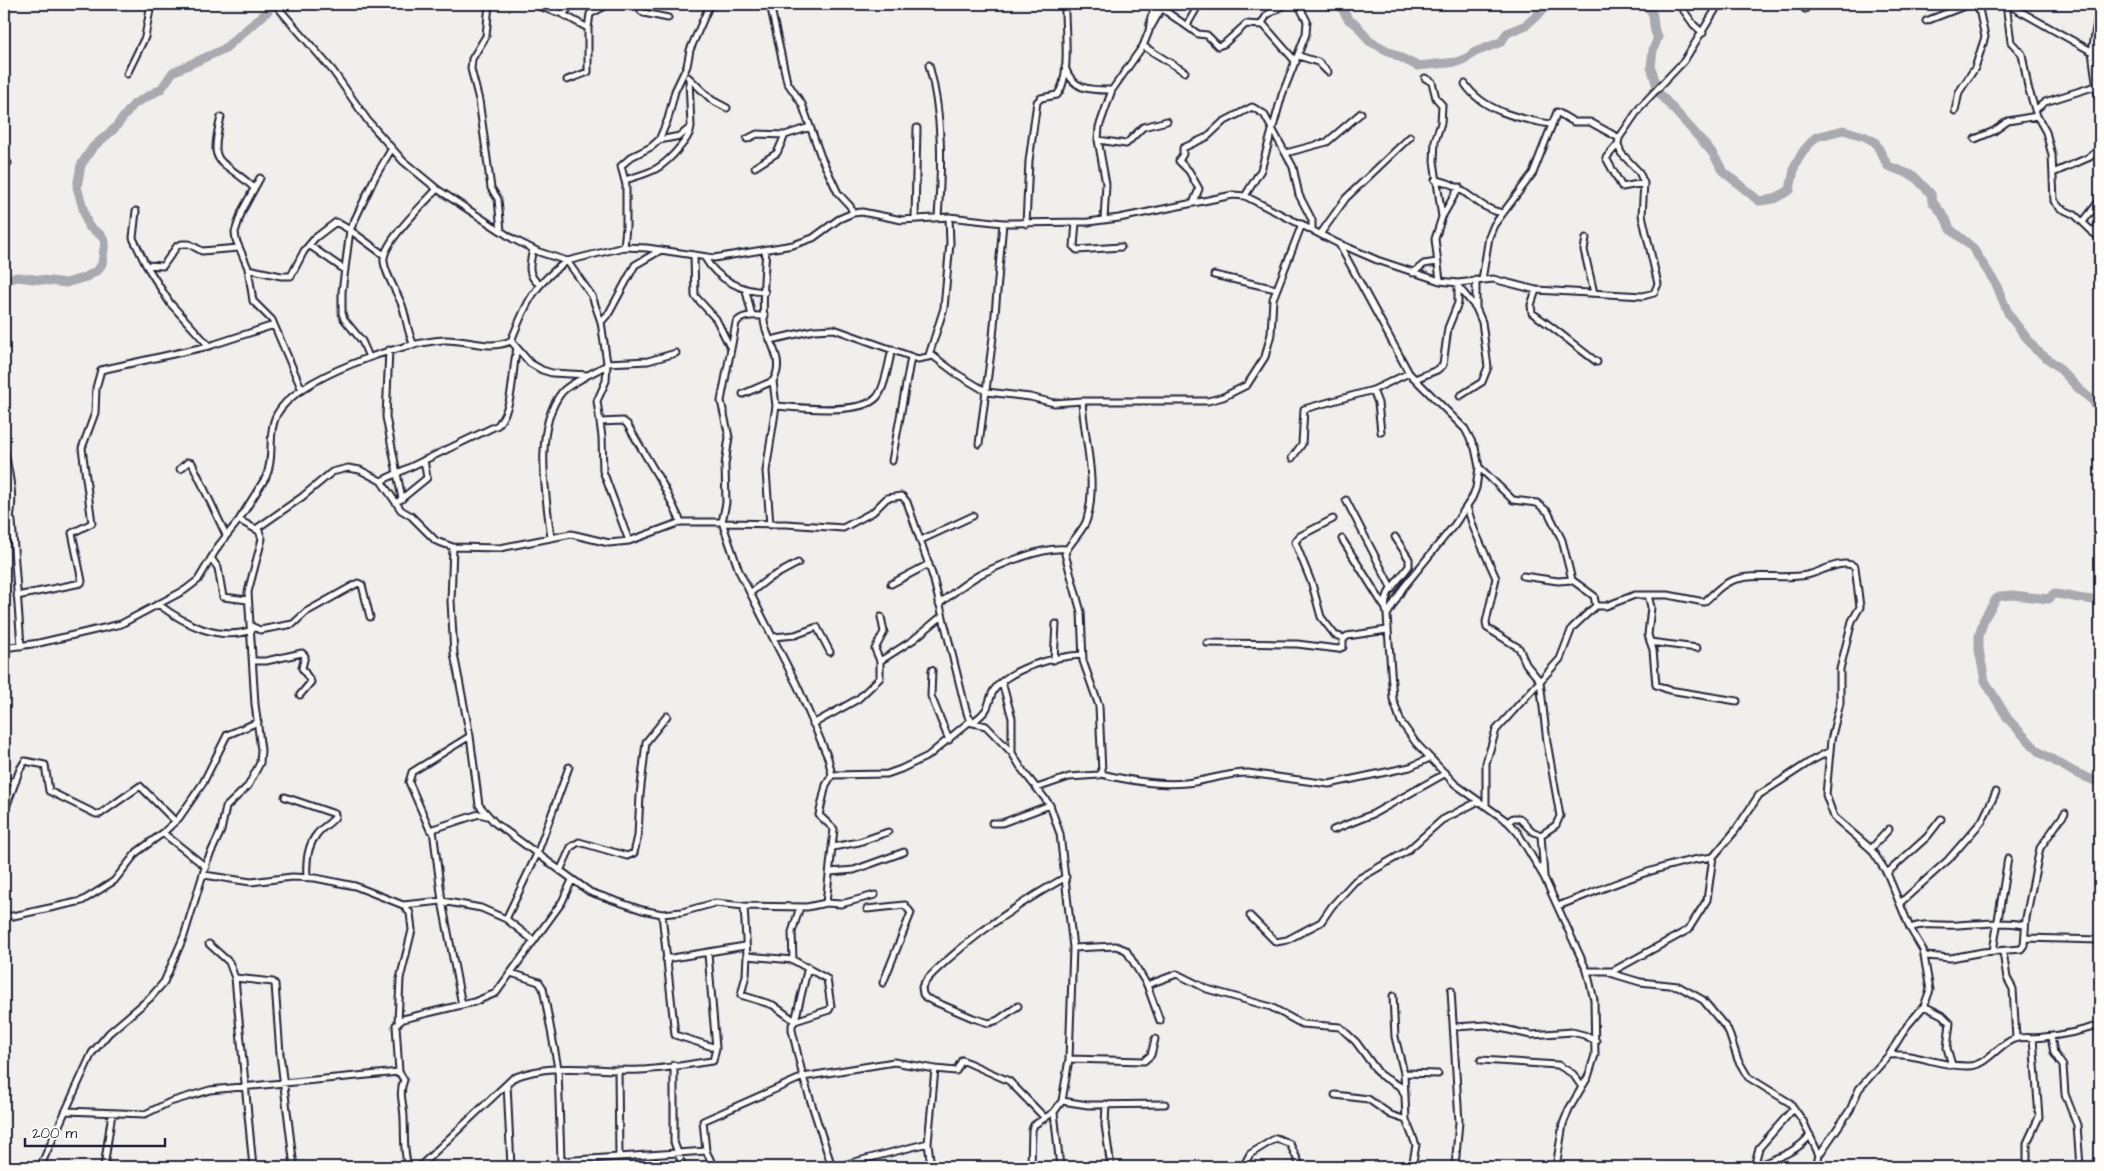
<svg xmlns="http://www.w3.org/2000/svg" width="2104" height="1171" font-family="'Architects Daughter',sans-serif">
	<style>
		.lines { fill: none; stroke-linecap: round; stroke-linejoin: round }
		.river { stroke: #a9a9b0; stroke-width: 9 }
		.street-casing { stroke: #22223b; stroke-width: 9 }
		.street { stroke: #fdfcf7; stroke-width: 5 }
	</style>
	<rect width="100%" height="100%" fill="#f0efec"/>
	<filter id="ink" filterUnits="userSpaceOnUse"><feTurbulence type="fractalNoise" baseFrequency=".02" numOctaves="2"/><feDisplacementMap in="SourceGraphic" scale="10" xChannelSelector="R" yChannelSelector="G"/><feConvolveMatrix kernelMatrix="1 2 1 2 8 2 1 2 1" color-interpolation-filters="sRGB"/></filter>
	<g filter="url(#ink)">
		<g class="lines">
			<path class="river" d="M1339,4L1349,20L1357,25L1369,41L1417,66L1457,62L1467,58L1475,52L1501,42L1507,33L1526,25L1550,4
				M1639,4C1662,10 1648,25 1658,37L1653,50L1651,67L1659,93L1711,151L1724,172L1759,201L1774,199L1790,190L1795,165L1804,150L1816,137L1843,130L1864,136L1875,142L1888,166L1914,176L1931,194L1932,201L1946,219L1950,229L1972,247L1996,284L2009,315L2036,350L2056,365L2080,390L2093,401L2100,415
				M4,280L18,277L66,283L86,277L98,270L102,264L105,242L102,236L88,226L77,187L81,165L93,147L114,129L134,104L161,89L173,72L224,49L267,12L273,4
				M2100,599C2085,602 2068,594 2053,594L2049,599L2012,595L2001,596L1996,599L1984,619L1979,636V650L1985,681L2008,719L2039,752L2074,772L2100,783"/>
			<g class="street-casing">
				<path id="street" d="M275,4L333,71L368,121L403,161L437,189L513,239L539,252L567,261L624,247L647,248L714,258L793,245L813,238L839,219L853,213L862,212L902,220L949,217L1003,223L1088,222L1119,218L1233,195L1245,196L1339,244L1409,373L1465,429L1475,448L1479,467L1476,488L1472,498L1455,524L1403,588L1387,615L1393,699L1401,722L1416,743L1455,784L1508,822L1518,833L1544,877L1587,971L1594,1000L1595,1055L1588,1077L1569,1109L1563,1124L1556,1167
					M489,4L486,36L472,59L471,69L479,100L491,188L498,199L501,231
					M532,4L562,14L588,28V72L567,80
					M639,4L641,11L644,13L668,18
					M770,4L787,82L802,104L821,157L838,193L850,206L853,213
					M1285,4L1267,15L1262,23L1296,62
					M1679,4L1694,25L1703,33
					M2006,4L2011,42L2022,54L2028,87L2037,116L2046,132L2052,155L2054,201L2060,208L2075,215L2100,239
					M2007,4L2091,51
					M2100,4L2092,52L2100,111
					M1156,8L1164,10L1198,34L1207,35L1218,46L1224,44L1246,24L1262,25
					M1805,9L1807,4
					M562,14L567,10L569,4
					M1926,21L1970,4
					M1187,25L1199,4
					M1151,27L1164,4
					M588,28L590,14L609,4
					M1143,46L1185,72
					M1299,56L1318,62L1328,72
					M929,65C943,116 942,165 938,217
					M1065,67C1073,91 1091,90 1112,90
					M127,74L145,37L151,4
					M688,77L712,100L727,108
					M1425,78L1432,82L1436,98L1442,105L1441,123L1435,141L1434,161L1442,217L1435,239L1440,281
					M1465,84C1483,111 1520,119 1550,124
					M2035,110L2045,102L2096,86
					M1955,111L1959,92L1975,68L1985,37L1978,4
					M221,117C208,169 220,156 254,188
					M747,139L757,134L785,135
					M1975,139L1994,131L2008,121L2037,116
					M659,140L680,136L691,127L689,78
					M1098,140L1126,144L1143,127L1167,121
					M1618,144L1606,158L1622,187L1644,183
					M1286,153L1327,142L1361,113
					M4,164L8,163
					M755,167L777,153L785,135L810,127
					M2053,173L2090,157L2100,148
					M260,178L242,211L235,232L236,240L248,268L253,301L272,320L302,390
					M625,180C652,172 661,170 680,147C685,141 690,135 691,127
					M1435,180C1464,183 1475,208 1502,213
					M1245,196L1261,170L1282,95L1306,34L1307,21L1298,4
					M1194,201L1199,189L1189,171L1179,161L1183,154V148L1207,137L1223,122L1252,107L1264,114L1293,167L1299,195L1312,220V229
					M136,211L133,238L146,265L170,303L209,346
					M1442,217L1459,187
					M915,219L917,128
					M1104,220L1106,184L1098,140L1099,127L1112,90L1143,46L1149,31L1151,17L1158,4
					M1076,222L1074,247L1077,250L1121,247
					M2083,222L2100,200
					M1026,224L1029,161L1037,102L1041,98L1057,95C1072,78 1064,26 1065,4
					M1321,233L1346,198L1410,137
					M2093,233L2100,222
					M1586,238L1584,250L1594,293
					M1340,244L1377,260L1440,281L1458,283L1493,279L1536,290L1643,296L1654,293L1658,284L1642,215L1644,183L1639,172L1621,153L1618,144L1619,138L1641,106L1684,61L1719,4
					M309,245L345,270
					M624,247L626,227V185L621,166L631,157L651,147L659,140L668,119L675,91L687,66L690,50L710,4
					M533,249C530,263 526,275 539,284
					M694,256L695,296L716,319L731,349
					M705,258C717,279 741,291 765,292
					M146,265L163,266L177,246L182,244H189L202,251L239,248
					M248,269L281,276H291L304,251L315,238L336,222L350,230L384,255
					M1413,273L1424,264L1437,262
					M1214,275L1276,289
					M1482,280L1489,237L1494,225L1533,173L1557,112L1574,122H1590L1619,138
					M1458,286L1476,308L1482,322L1488,367L1482,382L1460,396
					M1536,290L1531,305L1532,313C1555,328 1575,346 1597,362
					M746,291L752,316
					M1476,307V280
					M601,322L609,313L635,265L661,250
					M771,340L814,330L834,329L918,359L933,356L957,374L987,392L1030,397L1054,403L1082,401H1208L1223,397L1247,385L1265,357L1271,334L1273,299L1302,224
					M511,341L530,363L542,370L552,373L588,375L607,365
					M414,345C407,332 407,319 402,305C397,292 386,276 384,262C381,244 424,204 437,189
					M389,350L386,417L402,499
					M929,355L944,308L950,243L949,217
					M369,357L362,341L344,319L342,313V292L350,230L375,177L391,150
					M607,363L648,361L676,353
					M1415,379L1437,370L1443,365L1448,328L1458,303V286
					M1373,390L1378,403L1381,432
					M743,394L773,381C785,361 770,345 765,326C761,311 765,266 766,249
					M776,406C798,408 862,415 877,397C885,388 889,361 892,349
					M600,422L623,421L627,424L663,485L681,522
					M979,444L993,337L1003,223
					M4,447C8,471 15,493 10,518
					M1292,458L1302,444L1304,409L1373,390L1409,373
					M892,461L911,357
					M1479,467L1513,500L1537,503L1548,512L1562,540L1572,580L1594,596L1596,606
					M180,469L188,462L192,463L226,535
					M381,481L498,425C515,404 511,373 517,348
					M400,500L427,478L424,460
					M1346,500L1392,589
					M1467,507L1474,529L1496,578L1486,622L1487,628L1519,648L1526,664L1540,681L1547,742L1560,816L1556,825L1541,835L1544,876
					M4,515L10,518L12,521L21,646
					M1333,519L1300,536L1295,542L1312,584L1321,617L1335,635L1344,638
					M722,522L726,503L725,465L729,437L721,401L736,323C742,314 755,316 765,316
					M724,523L786,524L843,528L873,512L887,498L902,496L907,502L933,577L965,706L968,716L973,722C978,718 984,714 987,708C990,702 990,696 994,690C1009,668 1057,656 1082,655
					M770,525L766,471L776,406L773,381
					M256,529L302,497L332,472L348,468L360,470L381,481L401,510L411,516L436,541L453,547L500,548L571,534L609,543L629,541L681,522H722L739,571L798,687L828,758L832,775L887,774L901,769L928,756L969,722L986,726L1012,753L1023,771L1050,805L1060,834L1073,948L1069,1059L1062,1101L1054,1112L1034,1125L1032,1130L1031,1167
					M551,538C546,496 533,428 562,392C568,385 580,380 588,375
					M1342,539L1384,606
					M921,540L973,516
					M453,547L451,601L454,654L470,736L479,805L495,823L590,892L642,910L662,914L682,912L715,903L744,906L807,907L826,903L841,904L875,895
					M211,558L218,568L223,597L248,600
					M1523,576L1558,581L1572,580
					M891,584L929,564
					M750,593L768,579L798,563
					M1648,595L1651,607L1648,635L1653,650L1656,685L1669,690L1737,701
					M17,596L81,583L82,581L72,533L92,523L82,448L95,413L96,388L101,370L209,346L274,325
					M158,604C185,624 218,642 252,630
					M939,604C952,594 966,582 981,574C1002,564 1044,546 1067,549
					M1387,614C1380,594 1398,582 1409,566V559L1395,537
					M251,626L260,630L293,624L306,612L358,583L362,585L370,617
					M774,637L795,635L817,627L830,652
					M1650,642L1697,648
					M1207,643L1297,644L1338,649L1343,647V640L1347,636L1387,630
					M4,648L39,643L121,624L185,590L198,580L219,545L239,520L266,477C275,457 267,432 277,414C297,377 402,342 444,340C468,339 487,351 511,341C526,304 533,285 567,261L592,296L601,322L607,363L606,381L597,401L602,437L603,471L629,541
					M1054,660L1056,624
					M253,661H266L302,653L305,656L302,668L311,682L300,695
					M880,661L875,649L884,632L881,617
					M932,670L931,696L949,740
					M1002,682L1012,718V752
					M813,724L858,699L880,678V661L913,640L942,616
					M470,736L412,772L409,782L430,830L479,814L487,816
					M1101,774C1127,780 1159,786 1186,783C1207,781 1226,773 1248,773L1329,784L1410,767L1430,758
					M4,781H16
					M1037,788L1069,777L1099,775L1102,772L1099,706L1083,661L1081,612L1065,554C1067,545 1084,531 1087,519C1098,480 1084,440 1082,401
					M285,797L335,814V817C330,824 322,827 317,834C307,846 306,863 307,877
					M1486,805V763L1496,730L1560,659L1572,628L1589,612L1596,606H1606L1635,595H1668L1704,602C1713,595 1720,585 1731,581C1755,572 1782,580 1807,575C1821,572 1843,558 1855,567L1860,607L1852,621L1840,669V703L1831,740L1826,795L1834,817L1871,849L1887,873L1910,928L1923,950L1930,990L1924,1006L1907,1026L1889,1055L1859,1089L1850,1110L1819,1155L1816,1167
					M4,813L20,769L25,761L45,765L49,791L96,814H100L140,786L175,821
					M1508,822L1513,818H1519L1532,831L1541,835
					M992,823H1002L1050,805
					M433,830L442,901L462,1005
					M1333,830L1373,814L1446,773
					M163,833L206,867
					M833,847L859,842L888,832
					M1871,849L1889,829
					M560,871L571,847L579,842L627,856L634,853L638,836L640,795L646,742L667,716
					M830,872L854,870L904,852
					M1887,873L1927,837L1941,819
					M204,875L251,882L292,877L315,878L355,886L403,905L442,901L481,908L506,919L534,941
					M826,903L834,829L819,815L826,785L832,775
					M1900,903L1948,860L1982,821L1996,792
					M744,906L747,956L746,975L741,995L773,1005L795,1021
					M1558,906C1608,887 1660,863 1713,857
					M800,907L792,932L793,960L827,979L831,1006L829,1010L795,1021L792,1025V1030L803,1077L832,1167
					M867,909L905,905L911,913L883,983
					M662,914L675,1035L716,1048
					M4,916H13L82,901L114,881L137,852L163,833L179,818L203,783L227,735L258,722
					M1250,916L1276,942L1287,940L1321,922L1332,906L1355,881L1407,851L1442,820L1479,801
					M506,919L537,854L569,767
					M1910,928C1925,922 1942,926 1958,925C1981,924 2002,921 2025,925
					M2025,938L2100,940
					M209,944L229,962L235,978L253,1167
					M1073,948L1116,946L1126,950L1147,985L1160,1021
					M1993,951L2008,858
					M2003,952L2007,978L2013,989L2016,1038
					M747,956L793,960
					M1926,956L1951,958L1983,952L2021,949L2024,945L2026,918L2040,848L2065,813
					M666,959L745,946
					M1587,971H1613L1688,930L1707,900L1713,857L1735,831L1759,795L1811,761L1830,751
					M511,973L539,982L543,988L558,1068L561,1161L706,1151
					M1610,973L1640,982L1678,986L1703,1000L1728,1030L1738,1060L1748,1077L1790,1103L1803,1121L1819,1155
					M235,978L273,982L275,984L280,1054L294,1167
					M1147,985L1177,974L1207,989L1271,1007L1302,1024L1340,1027L1356,1042L1380,1075L1401,1087L1405,1096
					M1451,990L1459,1122L1455,1167
					M1393,996L1395,1037L1404,1073L1406,1120L1416,1145L1412,1167
					M1018,1006L998,1020L989,1023L973,1018L926,998L923,994L922,987C927,977 938,969 946,961C983,928 1023,901 1066,877
					M1924,1006L1942,1015L1950,1023L1947,1048L1952,1065
					M795,1021L808,967
					M398,1023L400,979L412,930L410,913L403,905
					M1454,1027L1487,1025L1531,1035L1572,1032L1584,1035L1596,1041
					M2051,1037L2054,1053L2063,1066L2065,1094L2077,1125L2080,1167
					M1889,1055C1919,1053 1939,1067 1968,1066C1987,1066 1997,1045 2014,1039C2024,1036 2034,1039 2044,1037C2063,1035 2082,1031 2100,1025
					M1069,1059L1144,1061L1151,1055L1155,1039
					M1481,1060L1558,1065L1573,1074L1582,1087
					M674,1065V1142L683,1167
					M618,1070L619,1157
					M1404,1073L1438,1074
					M507,1084L511,1167
					M1335,1095L1368,1099L1391,1115L1406,1120
					M1062,1101L1088,1105L1165,1104
					M1106,1104L1105,1125L1111,1167
					M66,1111L145,1114L170,1102L210,1090L399,1072
					M1054,1112L1060,1167
					M40,1167L92,1053L109,1033L150,998L164,982L184,936L207,861L221,831L226,807L248,786L260,763L261,750L255,704L248,592L262,539L259,531L239,520
					M104,1167L112,1113
					M408,1167C403,1149 405,1138 404,1119C404,1104 398,1094 404,1080L399,1072L396,1025L403,1019L474,1002L496,993L562,902L572,880
					M419,1167L513,1078C554,1061 597,1072 640,1070C664,1069 689,1064 713,1061L716,1048L708,954
					M714,1167L706,1151L703,1121L803,1077L894,1062L935,1069
					M835,1167L928,1143
					M931,1167L928,1143L935,1069L956,1071L962,1060L1009,1081L1045,1118
					M1243,1167L1250,1154L1276,1138L1290,1144L1301,1167
					M1754,1167L1759,1148L1794,1108
					M1754,1167C1773,1159 1797,1153 1810,1135
					M2029,1167L2027,1163V1143L2039,1117L2033,1038"/>
			</g>
			<use href="#street" class="street"/>
		</g>
	</g>
	<rect width="2104" height="1171" fill="none" stroke="#fdfcf7" stroke-width="20"/>
	<rect x="10" y="10" width="2084" height="1151" fill="none" stroke="#22223b" stroke-width="2" filter="url(#ink)"/>
	<path d="M25 1138v8h140v-8" fill="none" stroke="#22223b" stroke-width="2.5"/>
	<text x="32" y="1138" font-size="15" fill="#22223b" stroke="#fdfcf7" stroke-width="4" paint-order="stroke">200 m</text>
</svg>
